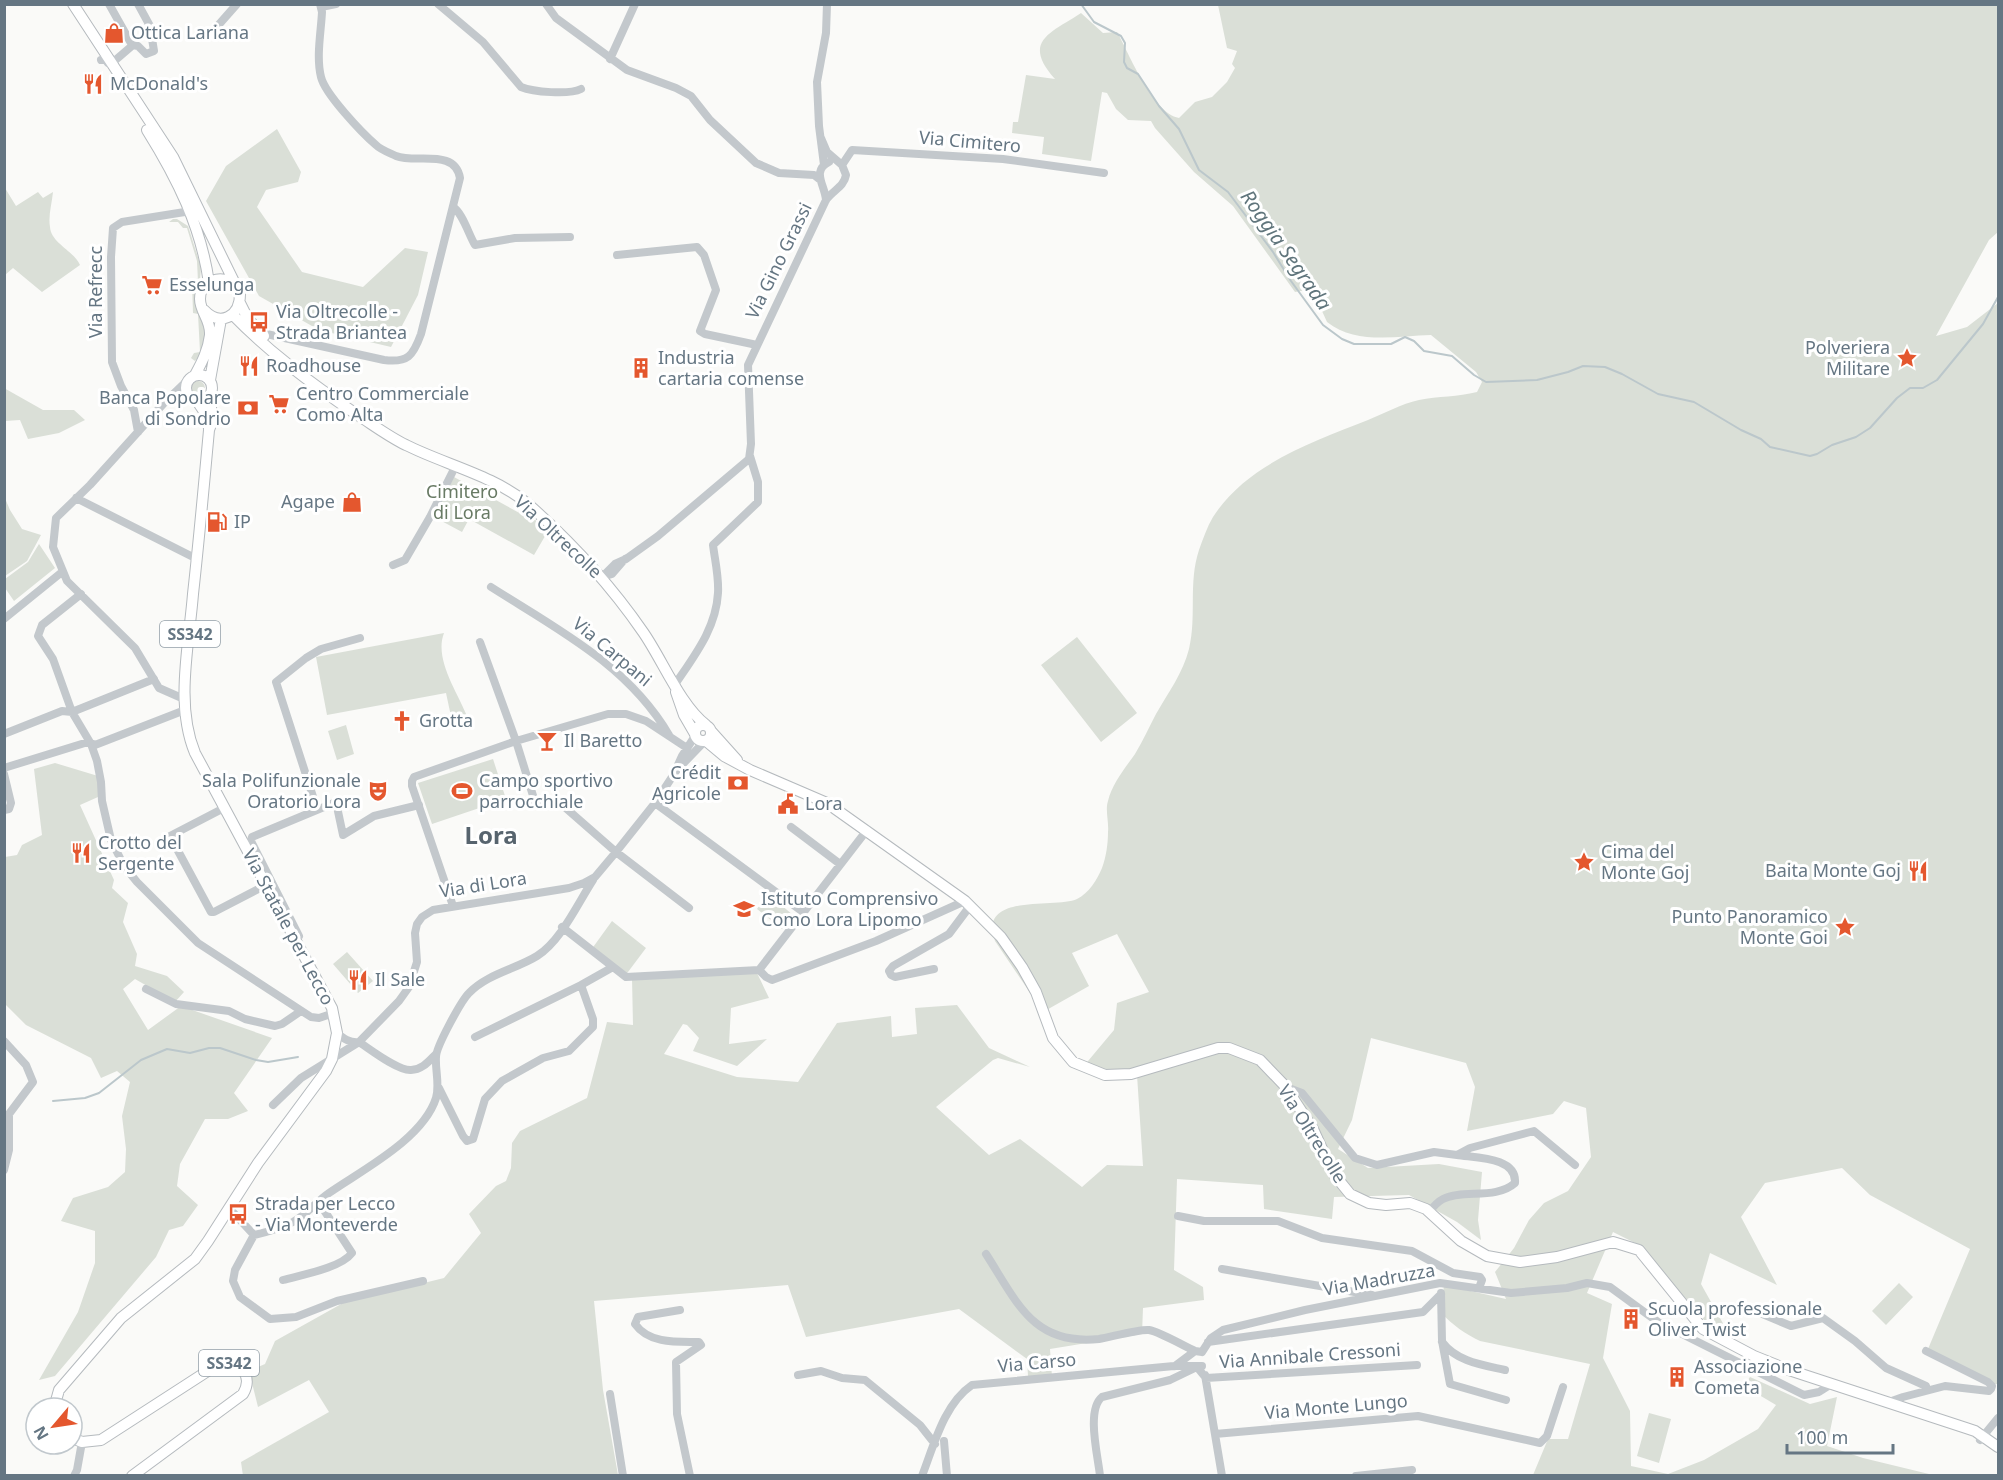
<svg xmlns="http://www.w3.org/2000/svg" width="2003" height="1480" font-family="'Noto Sans',sans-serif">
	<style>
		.green { fill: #dadfd7 }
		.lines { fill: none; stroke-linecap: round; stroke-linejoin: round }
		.stream { stroke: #bbc7cb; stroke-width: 2 }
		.major-casing { stroke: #b5babe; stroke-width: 12 }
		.minor { stroke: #c3c8cc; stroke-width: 8 }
		.major { stroke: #fff; stroke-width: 10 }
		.labels { text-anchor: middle; stroke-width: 6; stroke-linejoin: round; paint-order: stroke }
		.shield { fill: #fff; stroke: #939fa8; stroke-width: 1.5 }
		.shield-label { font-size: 16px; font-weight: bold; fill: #657683 }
		.poi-label { font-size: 18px; fill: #657683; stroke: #fff; text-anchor: start }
		.street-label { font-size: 18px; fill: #657683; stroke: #fff }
		.park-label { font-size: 18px; fill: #687a64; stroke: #fff }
		.water-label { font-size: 20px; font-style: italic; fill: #60757c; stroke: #fff }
		.district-label { font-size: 24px; font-weight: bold; fill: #57646e; stroke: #fff }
	</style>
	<rect width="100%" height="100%" fill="#fafaf8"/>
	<path class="green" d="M1218,5H1998V232L1989,240L1936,336L1967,327L1998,303V1384H1989L1928,1349L1970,1249L1870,1195L1842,1168L1765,1183L1741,1217L1777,1285L1710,1253L1701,1284L1725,1327L1712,1329L1639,1245L1613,1232L1587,1293L1612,1304L1603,1358L1630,1411L1631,1466L1668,1474L1704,1460L1758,1429L1776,1405L1744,1386L1750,1377L1810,1404L1837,1397L1827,1446L1863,1458L1929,1474V1475H1533L1548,1439H1568L1590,1364L1480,1341C1465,1334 1453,1325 1441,1313L1444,1285L1506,1299L1495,1272L1514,1248L1529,1220L1544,1203L1568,1191L1591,1157L1586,1108L1564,1101L1553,1114L1467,1131L1475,1087L1466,1063L1371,1038L1352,1120L1338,1149L1368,1168L1439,1164L1482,1172L1478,1220L1481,1240L1457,1222L1409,1195L1334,1197L1332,1219L1264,1209L1263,1185L1177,1179L1174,1270L1203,1287L1204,1300L1143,1308L1142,1334L1050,1349L1052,1377L1028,1376L1027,1359L959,1309L806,1337L788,1285L594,1301L603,1390L618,1475L243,1476L241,1462L329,1412L309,1380L258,1407L249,1371L265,1364L275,1341L343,1303L444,1278L481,1233L469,1214L496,1186L506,1181L511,1168L512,1143L520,1131L587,1098L607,1022L633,1025L632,978L757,973L769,998L731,1008L729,1044L767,1039L737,1066L693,1051L699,1038L687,1025L683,1024L664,1054L737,1077L798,1082L837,1023L891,1016L892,1037L917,1034L915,1008L957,1005L989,1048L1030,1067L998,1058L993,1060L936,1107L989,1155L1020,1139L1082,1187L1107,1165L1143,1166L1137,1075L1083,1067L1114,1030L1117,1003L1149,992L1117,934L1072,953L1089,986L1043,1012L995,941C994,937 992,931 992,927C995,895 1058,908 1077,899C1089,893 1097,880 1102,868C1106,857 1108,844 1108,832C1109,822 1105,810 1108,801C1112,784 1125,768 1135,754C1143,741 1149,727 1156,714C1168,693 1183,673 1189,649C1197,616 1188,583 1199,550C1203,539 1207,527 1213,517C1247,464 1313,442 1368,420C1385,413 1401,404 1419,400C1438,396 1458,397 1477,392L1482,382L1476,372L1431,335C1396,336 1356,345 1327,322L1312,289L1295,292L1233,206L1194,172L1155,128L1151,121L1128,120L1116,109L1107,93L1102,92L1091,161L1042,154L1044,137L1012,133L1013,122H1018L1026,75L1055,79C1021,41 1051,33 1081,13L1103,33L1117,32C1129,53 1152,113 1179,118L1195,102L1212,97L1227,82L1235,68L1232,64L1237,51L1227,48Z
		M277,129L301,172L298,182L266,190L257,207L302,272L363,287L405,248L428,252L418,295L391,347L319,330L259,296L206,201L226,166Z
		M5,188L16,206L38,192L43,198L53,192C52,203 48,216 50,227C51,243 74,251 80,265L42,292L13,268L5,275Z
		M173,219H177L188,226L201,267L200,281L195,295L204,320L206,336L199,356L195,361L191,358L194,353L200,352L198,314L193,313L192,282H198L197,261L187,228H183L178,222H169Z
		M191 388a7 7 0 1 1 14 0a7 7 0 1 1-14 0Z
		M4,388L43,410H74L85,420L59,433L28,439L20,420L5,421Z
		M454,477L523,515L526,512L548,531L534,555L469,519L462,532L434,517Z
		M4,496L10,510L22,529L41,535L27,561L5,576Z
		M39,544L55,568L14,601L5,588V579L28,562Z
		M444,633C434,659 457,691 467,716L452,721L446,693L327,715L316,657Z
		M1077,637L1137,713L1101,742L1041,665Z
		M346,725L354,754L337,760L328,731Z
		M493,759L506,799L432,824L418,783Z
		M55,763L98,776V797L80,805L114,880L112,888L128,903L123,922L137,954L135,966L167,976L184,992L175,1002L135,979L123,989L148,1030L181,1006L272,1038L234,1093L248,1111L228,1119H205L180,1164L177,1186L198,1205L183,1226L169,1230L156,1257L55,1376L39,1380L78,1312L95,1263V1231L61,1221L73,1198L108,1187L125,1172L126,1149L122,1116L130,1082L117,1071L101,1078L91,1058L26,1025L5,1004L6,927L5,857L17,855L22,845L42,835L34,769Z
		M768,894L793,915L782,929L757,909Z
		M612,921L646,948L625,976L591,950Z
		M347,952L373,981L358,993L333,964Z
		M1899,1283L1913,1297L1886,1325L1872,1311Z
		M1649,1413L1671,1419L1659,1463L1637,1456Z"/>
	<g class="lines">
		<path class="stream" d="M1081,4L1094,22L1121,36L1125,43L1124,62L1127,68L1138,74L1159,106L1179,129L1199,170L1228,192L1273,252L1291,281L1323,325L1342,339L1354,344H1391L1405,337L1414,341L1424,351L1452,356L1474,375L1486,382L1537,380L1568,372L1583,366L1605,367L1622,374L1658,394L1694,402L1741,430L1761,439L1770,447L1810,456L1817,454L1832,445L1856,437L1870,428L1897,398L1910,388H1923L1937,380L1983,324L1998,297
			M53,1101L85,1098L99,1093L141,1060L167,1049L190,1053L209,1048H220L256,1060L268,1062L298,1057"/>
		<g class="major-casing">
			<path id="major" d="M73,4L173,157L240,294C240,317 220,327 204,310
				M147,130C177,178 201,226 209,283
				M240,303L248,319L264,336
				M233,315C270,353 312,384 356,414C372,424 389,437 406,445C446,465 493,475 528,504C571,542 610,584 643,632C662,659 680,705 706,725
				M186 388a13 13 0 1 1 26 0a13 13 0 1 1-26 0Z
				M195,375C202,362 208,351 210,335C211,320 200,312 200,299C200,281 222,273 235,285
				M210,380L221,319
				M197,401L205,413L209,428
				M676,692L684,715L695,734
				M695 733a8 8 0 1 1 16 0a8 8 0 1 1-16 0Z
				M711,731L737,760
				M706,741L724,756L750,770L827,803L965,901L1001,937L1022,967L1036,992L1053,1038L1073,1062L1105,1075L1131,1074L1218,1048H1229L1260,1060L1285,1086L1313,1129L1333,1173L1350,1194L1369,1203L1386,1205L1410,1203L1426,1209L1461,1241L1487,1256L1520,1262L1557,1257L1613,1242L1639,1250L1703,1329L1754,1356L1789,1370L1966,1428L1975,1431L1998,1447
				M54,1408L59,1390L121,1318L195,1259L208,1241L258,1163L326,1071L332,1059L337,1033L332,1008L195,753C175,705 189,645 193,594C199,540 204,485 209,430L213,419L209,396
				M72,1438L82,1442L101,1440L217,1365L230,1363L241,1367C248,1376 249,1384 243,1394L132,1476"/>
		</g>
		<path class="minor" d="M109,4L132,45
			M438,4L483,42L521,87C533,92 569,95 581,89
			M546,4L556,18L627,70L676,88L691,96L710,120L756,163L779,173L814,175L819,179
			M321,7L336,4
			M214,30L237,4
			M610,59L635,4
			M101,60L105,59L108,63H112L133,45L138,46L146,54L154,51L150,26L138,4
			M824,165L819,126L817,82L826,33L827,4
			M842,165L852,150L1003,159L1104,173
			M826,200C825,185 811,171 829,162
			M453,207C462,212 469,235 475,245L515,238L570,237
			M617,255L697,247L704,255L716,290L700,331L705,334L757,345
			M262,333L384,360C408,363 413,356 421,334L460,178C455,148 416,164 396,156C390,153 381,150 376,145C362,133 325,94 321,77C316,57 321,32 322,12L320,4
			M165,402L190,399
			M138,432L134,410L121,386L112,362L111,257L113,228L122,222L191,211
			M76,498L197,559
			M393,565L405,560L430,517L455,467
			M602,577L615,564L626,559L658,536L749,459L751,444L748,365L826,200C833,190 844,187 846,175L842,165L827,152L821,138
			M602,577L612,574L625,559
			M491,587C557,629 628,665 669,735
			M81,594L42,625L38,636L53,659L72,712L91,744L97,761L101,782L102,801L111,840L124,866L137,882L198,943L311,1017L319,1018L334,1013
			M4,619L62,572
			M480,642L516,741L535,802L560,803L616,852L689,908
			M674,686C694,656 716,629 718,593C719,577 715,561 713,545L758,502V482L750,456
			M184,699L159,688L135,648L67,581L53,547L56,518L90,485L165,402L187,381
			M4,734L62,711L72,712L154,679
			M677,767L682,756L695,736
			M4,768L88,742L95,745L185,710
			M4,774L11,803L9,809L4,810
			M655,803L803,912
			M224,808L170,836L211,912H214L266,885
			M317,809L276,682L306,658L321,649L360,638
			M791,827L840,864
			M453,906L412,786V781L414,777L516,741L608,714H626L646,721L687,748
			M562,927L626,977L759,970
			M299,936L251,841L252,837L336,802L343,835L374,816L419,805
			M934,969L895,977L891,975L889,971L893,966L949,934L970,906
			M759,970L766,977L772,980L876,941L965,901
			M759,970L867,830
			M146,989L176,1004L229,1011L245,1019L275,1026L282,1024L301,1011
			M337,1033C344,1039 350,1043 359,1042C371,1050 398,1071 411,1070C422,1070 429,1061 436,1054
			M475,1037L581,985L613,967
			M4,1041L26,1065L33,1082L9,1114V1150L4,1170
			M1286,1087L1302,1093L1355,1158L1377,1165L1434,1152L1457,1155L1470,1148L1534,1131L1575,1165
			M439,1088L463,1136L467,1141L473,1139L485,1099L502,1081L543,1058L569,1051L593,1027V1019L581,985
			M273,1105L301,1078L359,1042L399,1001L409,987L417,962L415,933L417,924L422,917L433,910L569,888L584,883L595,877L616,852L655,803L676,771L704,742
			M229,1208L254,1235C268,1232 281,1228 293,1222C306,1215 316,1202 329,1193C362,1170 423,1139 436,1098C440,1085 435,1070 436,1057C436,1047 461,1001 469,993C487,974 516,969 537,956C561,941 578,903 593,880
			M1429,1212C1433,1207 1437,1202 1443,1199C1463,1189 1496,1200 1515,1183C1517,1157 1476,1158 1457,1155
			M1178,1216L1204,1221H1278L1322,1238L1412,1251L1453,1273L1480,1277L1482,1280L1479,1288
			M254,1235L235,1270L233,1281L240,1297L270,1319L296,1317L337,1301L423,1281
			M986,1254C1017,1302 1033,1346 1099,1339C1111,1337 1139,1329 1149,1330C1160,1332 1184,1346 1195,1351L1202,1352
			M1222,1269L1372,1295
			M283,1280C301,1275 341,1268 352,1253L318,1201
			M1441,1293L1442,1341L1450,1384L1506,1400
			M1741,1305L1791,1326L1823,1318L1855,1341L1886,1368L1926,1386L1927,1390
			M680,1310L638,1317L635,1324C649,1344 677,1342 699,1342L701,1345L676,1362L677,1414L690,1476
			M1208,1342L1423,1312L1441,1294
			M1442,1342C1457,1362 1483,1365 1505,1370
			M1202,1352L1211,1338L1223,1330L1305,1310L1440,1283L1511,1293L1567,1288L1587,1283L1610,1287L1658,1322L1804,1395L1819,1392L1830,1385
			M1175,1366L1195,1351
			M798,1375L821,1371L842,1378L865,1380L920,1425L935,1444
			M1205,1375L1222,1476
			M1206,1378L1417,1365
			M610,1394L623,1476
			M1889,1402L1903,1397L1945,1386L1989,1391L1991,1389L1992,1386L1988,1382L1926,1351
			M1215,1434L1418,1416L1540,1443L1547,1436L1563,1387
			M1980,1440L1998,1418
			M944,1441L947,1476
			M74,1476L77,1470L82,1442
			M922,1476C934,1445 944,1404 972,1385L1174,1366H1202
			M1100,1476C1098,1456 1086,1410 1102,1397L1170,1380L1197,1367L1206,1378
			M1356,1476L1412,1470"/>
		<use href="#major" class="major"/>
	</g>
	<defs>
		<g id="shop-bare" transform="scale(1.62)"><path d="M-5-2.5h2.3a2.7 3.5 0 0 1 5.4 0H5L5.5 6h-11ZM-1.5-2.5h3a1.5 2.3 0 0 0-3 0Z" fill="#e4572e" stroke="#fff" stroke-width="2.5" paint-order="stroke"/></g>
		<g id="restaurant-bare" transform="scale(1.62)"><path d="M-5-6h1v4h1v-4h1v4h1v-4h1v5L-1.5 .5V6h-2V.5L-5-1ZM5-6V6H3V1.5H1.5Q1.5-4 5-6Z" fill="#e4572e" stroke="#fff" stroke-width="2.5" paint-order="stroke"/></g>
		<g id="supermarket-bare" transform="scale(1.62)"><path d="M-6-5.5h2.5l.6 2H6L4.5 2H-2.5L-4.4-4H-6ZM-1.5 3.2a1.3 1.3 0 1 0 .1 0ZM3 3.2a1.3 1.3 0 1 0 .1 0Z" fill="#e4572e" stroke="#fff" stroke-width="2.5" paint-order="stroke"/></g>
		<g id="bus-bare" transform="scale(1.62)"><path d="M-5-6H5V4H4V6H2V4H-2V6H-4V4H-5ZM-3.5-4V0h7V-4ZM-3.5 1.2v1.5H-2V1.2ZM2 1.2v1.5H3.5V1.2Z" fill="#e4572e" stroke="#fff" stroke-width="2.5" paint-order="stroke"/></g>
		<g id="sight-bare" transform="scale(1.62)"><path d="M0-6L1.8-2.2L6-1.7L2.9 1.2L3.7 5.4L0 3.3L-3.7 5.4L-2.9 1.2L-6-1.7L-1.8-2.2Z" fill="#e4572e" stroke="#fff" stroke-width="2.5" paint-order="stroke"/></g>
		<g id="building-bare" transform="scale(1.62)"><path d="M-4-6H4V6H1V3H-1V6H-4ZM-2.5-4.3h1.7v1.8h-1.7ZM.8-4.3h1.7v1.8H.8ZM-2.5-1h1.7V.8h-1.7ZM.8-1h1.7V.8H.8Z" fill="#e4572e" stroke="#fff" stroke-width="2.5" paint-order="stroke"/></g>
		<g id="bank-bare" transform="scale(1.62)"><path d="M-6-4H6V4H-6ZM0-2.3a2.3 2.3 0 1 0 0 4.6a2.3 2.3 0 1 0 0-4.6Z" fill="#e4572e" stroke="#fff" stroke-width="2.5" paint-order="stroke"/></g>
		<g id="fuel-bare" transform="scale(1.62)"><path d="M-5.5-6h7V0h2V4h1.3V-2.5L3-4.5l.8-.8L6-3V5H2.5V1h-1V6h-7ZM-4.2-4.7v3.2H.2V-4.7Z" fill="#e4572e" stroke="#fff" stroke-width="2.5" paint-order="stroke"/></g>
		<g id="church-bare" transform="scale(1.62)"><path d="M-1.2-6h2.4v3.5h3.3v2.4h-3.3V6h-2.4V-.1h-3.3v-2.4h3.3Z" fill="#e4572e" stroke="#fff" stroke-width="2.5" paint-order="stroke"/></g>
		<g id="bar-bare" transform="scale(1.62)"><path d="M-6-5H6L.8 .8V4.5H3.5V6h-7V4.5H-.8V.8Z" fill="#e4572e" stroke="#fff" stroke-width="2.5" paint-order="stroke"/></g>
		<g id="theatre-bare" transform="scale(1.62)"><path d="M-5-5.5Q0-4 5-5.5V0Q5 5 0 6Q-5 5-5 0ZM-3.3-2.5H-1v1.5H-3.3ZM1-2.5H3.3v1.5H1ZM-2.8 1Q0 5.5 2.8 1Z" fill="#e4572e" stroke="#fff" stroke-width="2.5" paint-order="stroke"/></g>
		<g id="stadium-bare" transform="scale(1.62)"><path d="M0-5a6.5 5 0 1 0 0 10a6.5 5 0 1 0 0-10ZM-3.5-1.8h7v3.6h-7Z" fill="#e4572e" stroke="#fff" stroke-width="2.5" paint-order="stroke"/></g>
		<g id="civic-bare" transform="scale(1.62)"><path d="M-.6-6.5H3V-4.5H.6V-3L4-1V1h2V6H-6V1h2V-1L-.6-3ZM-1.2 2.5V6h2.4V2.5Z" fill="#e4572e" stroke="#fff" stroke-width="2.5" paint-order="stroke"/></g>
		<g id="school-bare" transform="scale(1.62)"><path d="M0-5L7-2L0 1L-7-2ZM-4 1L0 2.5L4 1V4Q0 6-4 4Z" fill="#e4572e" stroke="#fff" stroke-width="2.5" paint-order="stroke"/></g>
	</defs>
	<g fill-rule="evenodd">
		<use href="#shop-bare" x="114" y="33"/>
		<use href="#restaurant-bare" x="93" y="84"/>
		<use href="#supermarket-bare" x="152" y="285"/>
		<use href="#bus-bare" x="259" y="322"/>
		<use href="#sight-bare" x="1907" y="358"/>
		<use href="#restaurant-bare" x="249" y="366"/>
		<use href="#building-bare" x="641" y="368"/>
		<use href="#supermarket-bare" x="279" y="404"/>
		<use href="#bank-bare" x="248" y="408"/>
		<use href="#shop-bare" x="352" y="502"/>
		<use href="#fuel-bare" x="217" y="522"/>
		<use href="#church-bare" x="402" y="721"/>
		<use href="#bar-bare" x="547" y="741"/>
		<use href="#bank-bare" x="738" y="783"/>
		<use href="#theatre-bare" x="378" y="791"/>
		<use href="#stadium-bare" x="462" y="791"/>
		<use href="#civic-bare" x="788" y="804"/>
		<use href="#restaurant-bare" x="81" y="853"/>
		<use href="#sight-bare" x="1584" y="862"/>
		<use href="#restaurant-bare" x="1918" y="871"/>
		<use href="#school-bare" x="744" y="909"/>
		<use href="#sight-bare" x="1845" y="927"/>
		<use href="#restaurant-bare" x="358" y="980"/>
		<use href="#bus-bare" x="238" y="1214"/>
		<use href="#building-bare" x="1631" y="1319"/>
		<use href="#building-bare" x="1677" y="1377"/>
	</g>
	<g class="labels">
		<g class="shield">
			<rect x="160" y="621" width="60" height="26" rx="4.5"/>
			<rect x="199" y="1350" width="60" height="26" rx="4.5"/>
		</g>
		<g class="shield-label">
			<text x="190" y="640">SS342</text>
			<text x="229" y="1369">SS342</text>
		</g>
		<g class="poi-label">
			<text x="131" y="39">Ottica Lariana</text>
			<text x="110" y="90">McDonald's</text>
			<text x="169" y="291">Esselunga</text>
			<text x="276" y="318">Via Oltrecolle -<tspan x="276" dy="21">Strada Briantea</tspan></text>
			<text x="1890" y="354" text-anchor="end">Polveriera<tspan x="1890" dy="21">Militare</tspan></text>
			<text x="658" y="364">Industria<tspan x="658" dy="21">cartaria comense</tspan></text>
			<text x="266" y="372">Roadhouse</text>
			<text x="296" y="400">Centro Commerciale<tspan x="296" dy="21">Como Alta</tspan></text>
			<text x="231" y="404" text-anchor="end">Banca Popolare<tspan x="231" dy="21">di Sondrio</tspan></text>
			<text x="335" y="508" text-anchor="end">Agape</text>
			<text x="234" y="528">IP</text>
			<text x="419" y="727">Grotta</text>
			<text x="564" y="747">Il Baretto</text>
			<text x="721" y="779" text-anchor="end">Crédit<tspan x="721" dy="21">Agricole</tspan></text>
			<text x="361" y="787" text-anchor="end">Sala Polifunzionale<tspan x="361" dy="21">Oratorio Lora</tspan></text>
			<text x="479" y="787">Campo sportivo<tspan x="479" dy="21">parrocchiale</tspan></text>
			<text x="805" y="810">Lora</text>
			<text x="98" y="849">Crotto del<tspan x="98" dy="21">Sergente</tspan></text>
			<text x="1601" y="858">Cima del<tspan x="1601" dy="21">Monte Goj</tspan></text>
			<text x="1901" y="877" text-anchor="end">Baita Monte Goj</text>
			<text x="761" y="905">Istituto Comprensivo<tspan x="761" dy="21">Como Lora Lipomo</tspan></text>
			<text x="1828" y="923" text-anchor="end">Punto Panoramico<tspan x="1828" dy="21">Monte Goi</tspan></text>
			<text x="375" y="986">Il Sale</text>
			<text x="255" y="1210">Strada per Lecco<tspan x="255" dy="21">- Via Monteverde</tspan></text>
			<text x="1648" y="1315">Scuola professionale<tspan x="1648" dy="21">Oliver Twist</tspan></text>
			<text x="1694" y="1373">Associazione<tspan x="1694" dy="21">Cometa</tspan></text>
		</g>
		<g class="street-label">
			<text transform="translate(970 142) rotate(5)" y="6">Via Cimitero</text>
			<text transform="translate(779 261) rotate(-64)" y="6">Via Gino Grassi</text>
			<text transform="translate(96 292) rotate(-90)" y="6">Via Refrecc</text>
			<text transform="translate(558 537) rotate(43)" y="6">Via Oltrecolle</text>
			<text transform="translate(612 652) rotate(40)" y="6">Via Carpani</text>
			<text transform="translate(483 885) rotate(-9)" y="6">Via di Lora</text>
			<text transform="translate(288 927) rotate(62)" y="6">Via Statale per Lecco</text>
			<text transform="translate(1312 1134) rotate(58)" y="6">Via Oltrecolle</text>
			<text transform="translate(1379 1280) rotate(-10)" y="6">Via Madruzza</text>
			<text transform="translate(1310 1356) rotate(-4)" y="6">Via Annibale Cressoni</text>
			<text transform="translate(1037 1363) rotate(-5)" y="6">Via Carso</text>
			<text transform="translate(1336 1407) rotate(-5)" y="6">Via Monte Lungo</text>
		</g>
		<g class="park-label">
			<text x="462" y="498">Cimitero<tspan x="462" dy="21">di Lora</tspan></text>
		</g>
		<g class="water-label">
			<text transform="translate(1286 250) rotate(55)" y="7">Roggia Segrada</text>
		</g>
		<g class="district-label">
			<text x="491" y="844">Lora</text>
		</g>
	</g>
	<rect width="2003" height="1480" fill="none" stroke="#657683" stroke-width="12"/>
	<g transform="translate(54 1426) rotate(241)"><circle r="28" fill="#ffffff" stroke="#c1c8cd" stroke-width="1.5"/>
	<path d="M0-4.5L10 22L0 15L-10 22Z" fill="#e4572e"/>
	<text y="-9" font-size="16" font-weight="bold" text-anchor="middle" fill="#657683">N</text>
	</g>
	<path d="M1787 1444v9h106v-9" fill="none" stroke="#657683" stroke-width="3"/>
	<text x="1796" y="1444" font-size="18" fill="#657683" stroke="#ffffff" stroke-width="4.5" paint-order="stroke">100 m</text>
</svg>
